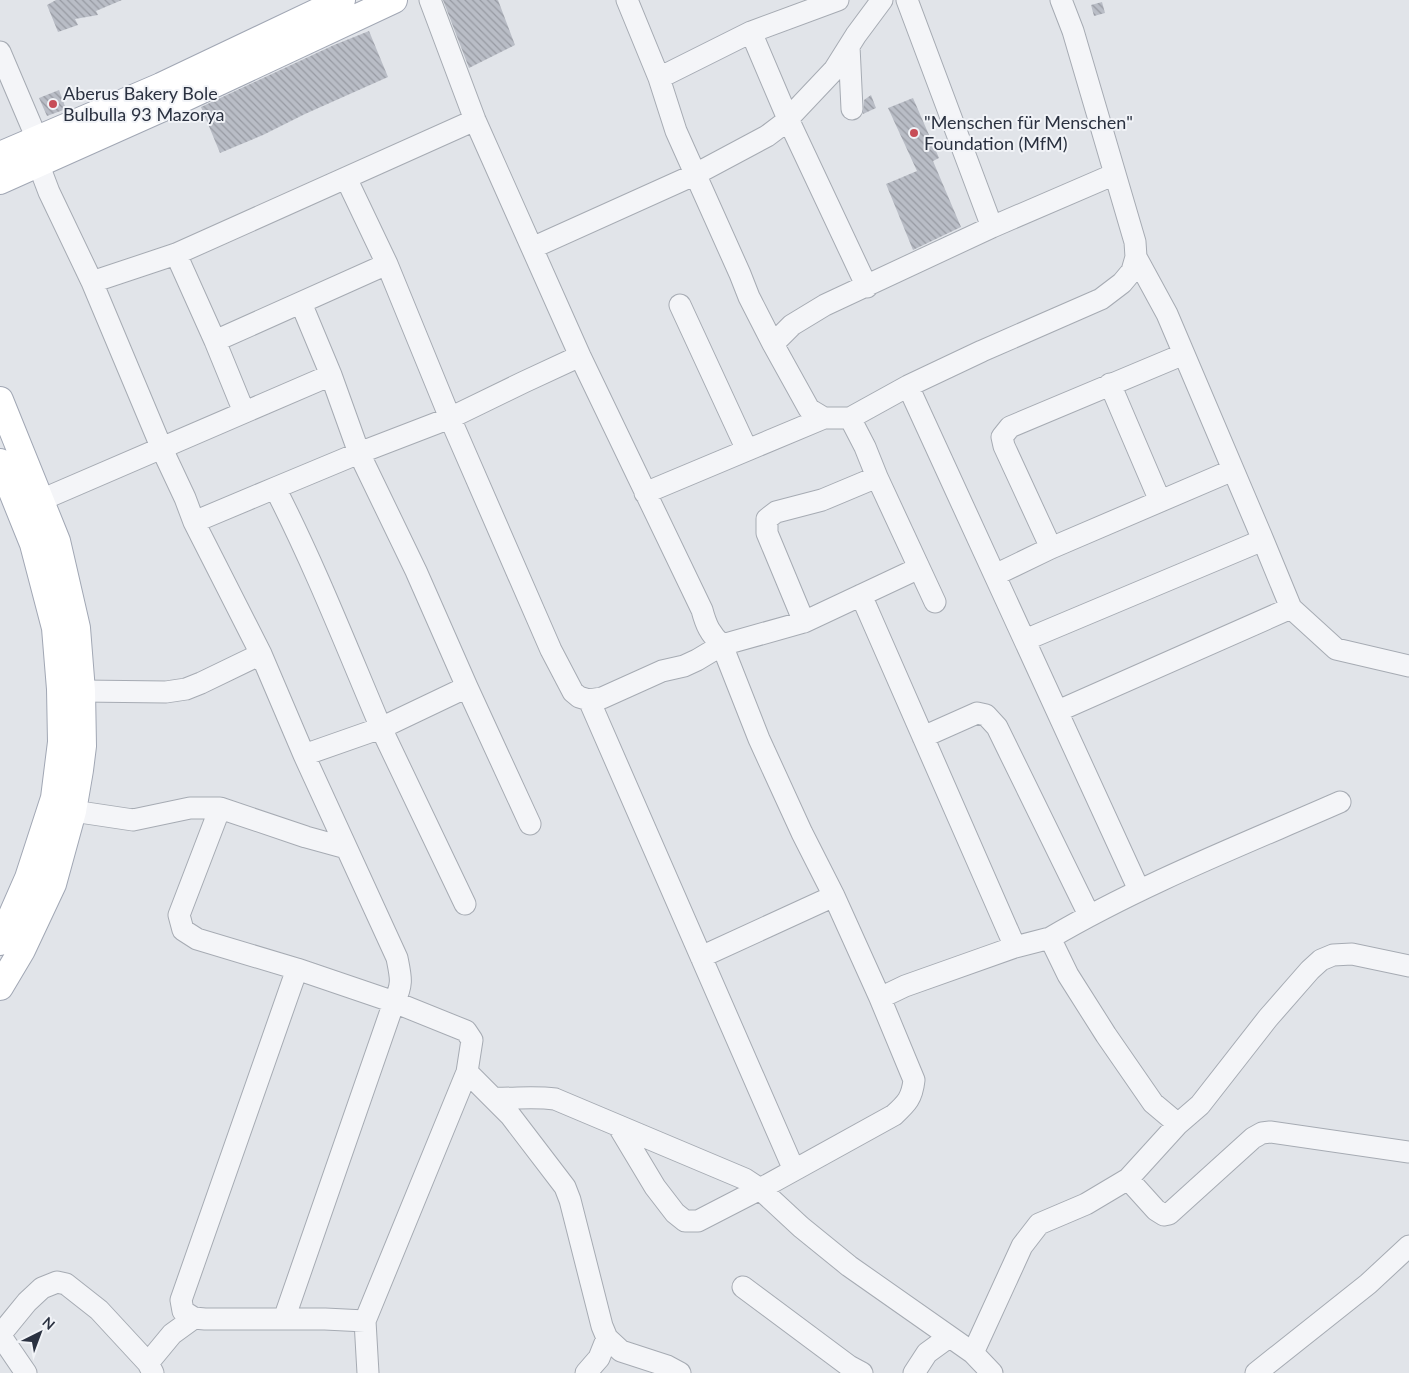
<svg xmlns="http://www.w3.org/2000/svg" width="1409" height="1373" font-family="Lato,sans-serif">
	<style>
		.building { fill: url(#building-back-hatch) }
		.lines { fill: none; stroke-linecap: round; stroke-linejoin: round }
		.minor-casing { stroke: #a6abb3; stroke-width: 23 }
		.major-casing { stroke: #a1a7b4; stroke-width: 28 }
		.minor { stroke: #f4f5f8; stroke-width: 21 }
		.major { stroke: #fff; stroke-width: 26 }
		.poi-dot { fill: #c74d57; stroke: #f1f3f7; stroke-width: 2 }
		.labels { text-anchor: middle; stroke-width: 4; stroke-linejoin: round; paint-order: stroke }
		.poi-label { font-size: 18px; fill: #2a3140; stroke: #f1f3f7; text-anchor: start }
	</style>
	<defs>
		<pattern id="building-back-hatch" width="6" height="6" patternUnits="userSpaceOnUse" patternTransform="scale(1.25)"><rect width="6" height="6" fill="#b9bdc6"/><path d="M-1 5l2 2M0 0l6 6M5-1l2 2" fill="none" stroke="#979aa2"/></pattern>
	</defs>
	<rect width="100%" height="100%" fill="#e1e4e9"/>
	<path class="building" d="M56,0H122L96,11L98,15L75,19L78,25L58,32L47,5Z
		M443,0H498L515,45L469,68Z
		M1102,2L1105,13L1094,16L1091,5Z
		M369,31L388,77L305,114L263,135L220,153L201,107L334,45Z
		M59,90L66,109L47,116L39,98Z
		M871,95L876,108L863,114L864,100Z
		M913,98L939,158L933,161L961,227L913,250L886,184L917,171L888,108Z"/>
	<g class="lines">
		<g class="minor-casing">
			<path id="minor" d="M430,0L475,120L580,356L702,610C706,625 710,634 722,645L759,739L802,833L834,896L880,998L914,1080C912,1098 907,1103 894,1115L760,1189L698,1221H685L675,1213L655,1187L619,1127
				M627,0L659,78L676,131L740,274L749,297L773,344L809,409L824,418H850L865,447L877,477L935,602
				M907,0L992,227
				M751,32L788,119L867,287
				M849,46L852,109
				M0,52L37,139
				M659,78L751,32L838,0
				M38,163L49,192L92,282L162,449L185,498L194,522L261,654L304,755L397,958C401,978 403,984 394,1002L284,1319
				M346,178L387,264L450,418L551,650L573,692L579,697L589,700L602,698L662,671L684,666L697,660L722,645L804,622L919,568
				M532,248L694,175L767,136L783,124L834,70L856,35L882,0
				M176,254L215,341L244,412
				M1136,257L1167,314L1263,540L1291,608L1336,649L1409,666
				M92,282L176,254L475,120
				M301,303L331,375
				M680,305L747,450
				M215,341L387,264
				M773,344L792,325L825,305L992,227L1115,174
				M1110,384L1160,501
				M908,386L1139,890
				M850,418L908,386L982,351L1101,299L1122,283L1132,271L1136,257L1135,242L1073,31L1061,0
				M645,493L824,418
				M41,500L331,375L359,453L416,571L467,687L530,824
				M194,522L275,488
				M1051,548L1004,446L1002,437L1010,427L1184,354
				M995,575L1051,548L1233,470
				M861,595L1015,947
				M804,622L767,533V519L776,512L822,500L877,477
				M1025,640L1263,540
				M82,691L166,692L186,689L201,683L261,654
				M589,700L794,1170
				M1058,711L1291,608
				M923,737L977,713L986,715L997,727L1089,915
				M304,755L381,728C347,648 315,566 275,488L359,453L450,418L524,382L580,356
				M220,808L179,915L183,930L197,939L297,969L394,1002L466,1031L472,1040L467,1072L365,1321L368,1373
				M73,811L133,820L190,808H220L306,837L346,848
				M465,904L381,728L467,687
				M1050,938C1142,884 1242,845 1340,802
				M701,957L834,896
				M297,969L181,1300L183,1311L194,1318L205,1319H325L365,1321
				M880,998L905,986L1015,947L1050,938L1068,975L1106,1035L1153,1103L1178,1124
				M467,1072L510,1115L565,1187L570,1200L602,1326L607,1338L621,1351L667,1366L680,1373
				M493,1098C514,1099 534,1096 555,1099L745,1179L760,1189L801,1227L849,1266L973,1353L992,1373
				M1128,1179L1156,1210L1164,1215L1169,1214L1253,1138L1262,1133L1270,1132L1409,1152
				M743,1287L849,1366L862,1373
				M0,1335L27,1302L42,1288L57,1282L66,1284L99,1310L148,1363L153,1373
				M0,1335L26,1373
				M973,1353L1022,1246L1039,1224L1086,1204L1128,1179L1178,1124L1200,1105L1268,1018L1310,970L1321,960L1333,955L1352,954L1409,966
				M148,1363L172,1334L194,1318
				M586,1373L599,1358L607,1338
				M914,1373L927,1353L949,1337
				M1256,1373L1368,1284L1409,1246"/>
		</g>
		<g class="major-casing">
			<path id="major" d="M0,155L161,86L342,0
				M0,181L170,105L394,0
				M0,400L57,541L77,628L82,691L83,746L80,770L73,811L53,884L22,950L0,987
				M0,462L33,544L55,628L60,689L61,742L54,798L28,878L0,942"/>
		</g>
		<use href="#minor" class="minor"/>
		<use href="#major" class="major"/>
	</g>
	<g class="poi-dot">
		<circle cx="53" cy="104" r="5"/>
		<circle cx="914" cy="133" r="5"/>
	</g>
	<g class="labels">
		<g class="poi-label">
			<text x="63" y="100">Aberus Bakery Bole<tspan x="63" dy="21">Bulbulla 93 Mazorya</tspan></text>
			<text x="924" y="129">"Menschen für Menschen"<tspan x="924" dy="21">Foundation (MfM)</tspan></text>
		</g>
	</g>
	<g transform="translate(40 1333) rotate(42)" stroke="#f1f3f7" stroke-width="4" paint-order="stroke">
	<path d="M0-4L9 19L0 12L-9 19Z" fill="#2a3140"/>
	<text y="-8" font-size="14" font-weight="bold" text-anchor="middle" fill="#2a3140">N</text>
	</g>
</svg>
